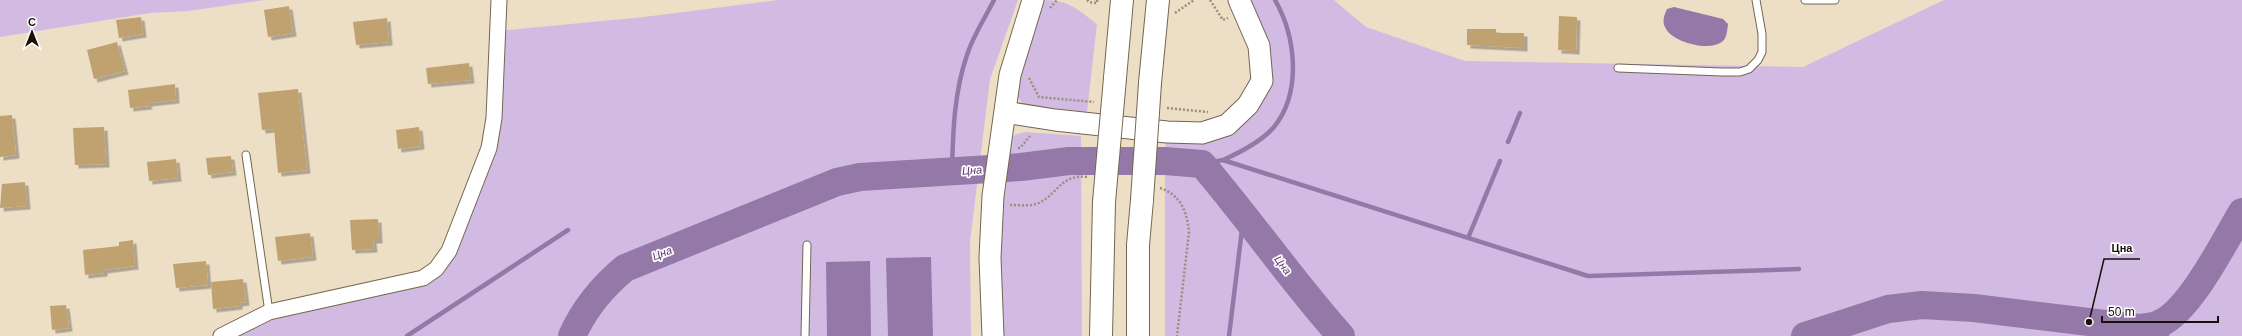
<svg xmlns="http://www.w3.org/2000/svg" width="2242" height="336" font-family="Helvetica,sans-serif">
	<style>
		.green { fill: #d2bbe2 }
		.water { fill: #9478a7 }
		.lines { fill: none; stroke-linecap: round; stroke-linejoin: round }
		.stream { stroke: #9478a7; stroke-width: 4.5 }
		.river { stroke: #9478a7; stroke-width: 28 }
		.building { fill: #c0a270; filter: url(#shadow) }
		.service-casing { stroke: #736651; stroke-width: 9 }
		.minor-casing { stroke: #736651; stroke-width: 17 }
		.secondary-casing { stroke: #736651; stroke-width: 23 }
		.trunk-casing { stroke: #736651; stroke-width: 24 }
		.path { stroke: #998e7c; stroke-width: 2.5; stroke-dasharray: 2 2; stroke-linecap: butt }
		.service { stroke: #fff; stroke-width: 7 }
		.minor { stroke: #fff; stroke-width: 15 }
		.secondary { stroke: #fff; stroke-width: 21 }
		.trunk { stroke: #fff; stroke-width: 22 }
		.trunk-bridge-casing { stroke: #736651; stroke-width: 24; stroke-linecap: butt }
		.trunk-bridge { stroke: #fff; stroke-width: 22 }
		.labels { text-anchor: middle; stroke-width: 3.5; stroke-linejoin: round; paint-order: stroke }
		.water-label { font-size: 11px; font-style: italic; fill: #57326e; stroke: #fff }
		.leader { fill: none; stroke: #161109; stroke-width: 1.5 }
		.callout-dot { fill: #161109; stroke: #fff; stroke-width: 1.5 }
		.callout-label { font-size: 11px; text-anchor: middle; font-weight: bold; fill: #161109; stroke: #fff; stroke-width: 3.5; stroke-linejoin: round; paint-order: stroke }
	</style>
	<defs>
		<filter id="shadow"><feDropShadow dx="3.5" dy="3.5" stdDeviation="0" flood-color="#0004"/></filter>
	</defs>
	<rect width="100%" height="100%" fill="#eddec6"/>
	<path class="green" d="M0,0H265L188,11L150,13L0,37Z
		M778,0H1018L990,79L970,242L971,336H221L246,323L437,269L489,148L498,31L644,17Z
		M1040,0C1070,0 1074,7 1097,24L1087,112L1025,106L1017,96L1015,81Z
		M1239,0H1334L1366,27L1465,61L1803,67L1944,0H2242V336H1165V154L1167,132L1202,133L1262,82Z
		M1025,132L1081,136L1082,336H1004C991,277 1004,205 1009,145C1011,135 1016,134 1025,132Z"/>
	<path class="water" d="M1674,7L1723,19L1728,24C1727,31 1727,40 1720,43C1707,51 1671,42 1665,27C1662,21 1664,16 1667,9Z
		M931,257L933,336H888L886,258Z
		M870,261L871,336H827L826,262Z"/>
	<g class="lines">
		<path class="stream" d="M1508,142L1520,113
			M1223,160C1241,152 1261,142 1274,127C1302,92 1296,37 1275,0
			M1202,164L1223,160L1588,276L1799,269
			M952,170C953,131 954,93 967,55C973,36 985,18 994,0
			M1468,238L1500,161
			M2159,324L2167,336
			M407,336L568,230
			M1229,336L1244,213"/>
		<path class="river" d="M572,336C584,309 602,287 625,268L837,182L860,177L1021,167L1069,161H1165L1202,164C1250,220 1292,281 1341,336
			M1805,336L1888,309L1922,305L1974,308L2138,328C2145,327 2153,327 2159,324C2190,311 2224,242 2242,212"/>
	</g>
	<path class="building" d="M289,6L293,33L268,37L264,10Z
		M1559,16L1577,17L1576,51L1558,50Z
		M141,17L143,34L119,38L116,20Z
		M387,18L389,42L356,45L353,22Z
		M1467,29H1496V33H1524V48L1467,45Z
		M117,42L125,71L94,79L87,50Z
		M469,63L471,80L428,84L426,68Z
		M175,84L176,100L148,103L149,106L130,108L128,90Z
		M298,89L307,170L278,173L274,129L262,130L258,93Z
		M12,115L16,155L0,157V116Z
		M104,127L106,164L75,165L73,128Z
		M419,127L421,146L398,149L396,130Z
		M231,156L233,172L208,175L206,158Z
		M176,159L178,178L149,181L147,162Z
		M25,182L27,206L0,208L2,184Z
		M378,219L379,240H373L374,249L352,250L350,220Z
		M310,233L313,257L278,261L275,237Z
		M133,240L135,266L104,270V273L85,275L83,250L119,246V242Z
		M206,261L208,285L176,288L173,264Z
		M243,279L246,302L239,303V306L213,309L211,282Z
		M66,305L69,328L52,330L50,306Z"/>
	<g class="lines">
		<g class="service-casing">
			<path id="service" d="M1805,0H1835
				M1618,68L1722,72H1740L1749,69L1758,60L1762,52V34L1756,0
				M246,155L269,312
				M805,336L807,245"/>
		</g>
		<g class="minor-casing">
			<path id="minor" d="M221,336L269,312L423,278L436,269L449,251L489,148L494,118L499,0"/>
		</g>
		<g class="secondary-casing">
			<path id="secondary" d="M1005,112L1055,120L1167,132L1202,133L1227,125L1248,105L1262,81L1259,46L1239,0
				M993,336L990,258L993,196L1010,75L1033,0"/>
		</g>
		<g class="trunk-casing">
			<path id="trunk" d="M1115,78L1122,0
				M1150,83L1158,0
				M1101,336L1104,202
				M1138,336V245L1142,200"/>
		</g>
		<path class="path" d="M1087,0L1089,2L1097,3V0
			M1210,0L1223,20L1228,18
			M1050,8L1057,0
			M1175,13L1194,0
			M1029,78L1039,97L1094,102
			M1167,108L1208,112
			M1018,148H1020L1030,136
			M1160,188C1181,195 1187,212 1189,232L1177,336
			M1010,205C1020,205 1032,207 1041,202C1059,191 1062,174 1088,177"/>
		<use href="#service" class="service"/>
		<use href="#minor" class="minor"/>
		<use href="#secondary" class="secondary"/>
		<use href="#trunk" class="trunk"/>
		<g class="trunk-bridge-casing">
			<path id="trunk-bridge" d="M1142,200L1150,83
				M1104,202L1115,78"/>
		</g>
		<use href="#trunk-bridge" class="trunk-bridge"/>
	</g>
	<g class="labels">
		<g class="water-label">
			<text transform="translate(972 170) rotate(-4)" y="4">Цна</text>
			<text transform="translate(662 253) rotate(-22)" y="4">Цна</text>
			<text transform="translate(1283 265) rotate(53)" y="4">Цна</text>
		</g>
	</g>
	<path class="leader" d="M2089 322L2104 259H2140"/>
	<circle class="callout-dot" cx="2089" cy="322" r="4"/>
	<g class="callout-label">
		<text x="2122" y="252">Цна</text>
	</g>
	<g transform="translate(32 32)" stroke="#ffffff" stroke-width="3" paint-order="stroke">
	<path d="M0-3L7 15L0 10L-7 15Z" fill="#161109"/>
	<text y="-6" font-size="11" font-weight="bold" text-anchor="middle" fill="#161109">С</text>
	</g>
	<path d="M2102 316v6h116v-6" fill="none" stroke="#161109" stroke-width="2"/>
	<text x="2108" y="316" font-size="12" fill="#161109" stroke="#ffffff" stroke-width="3" paint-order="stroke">50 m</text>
</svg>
